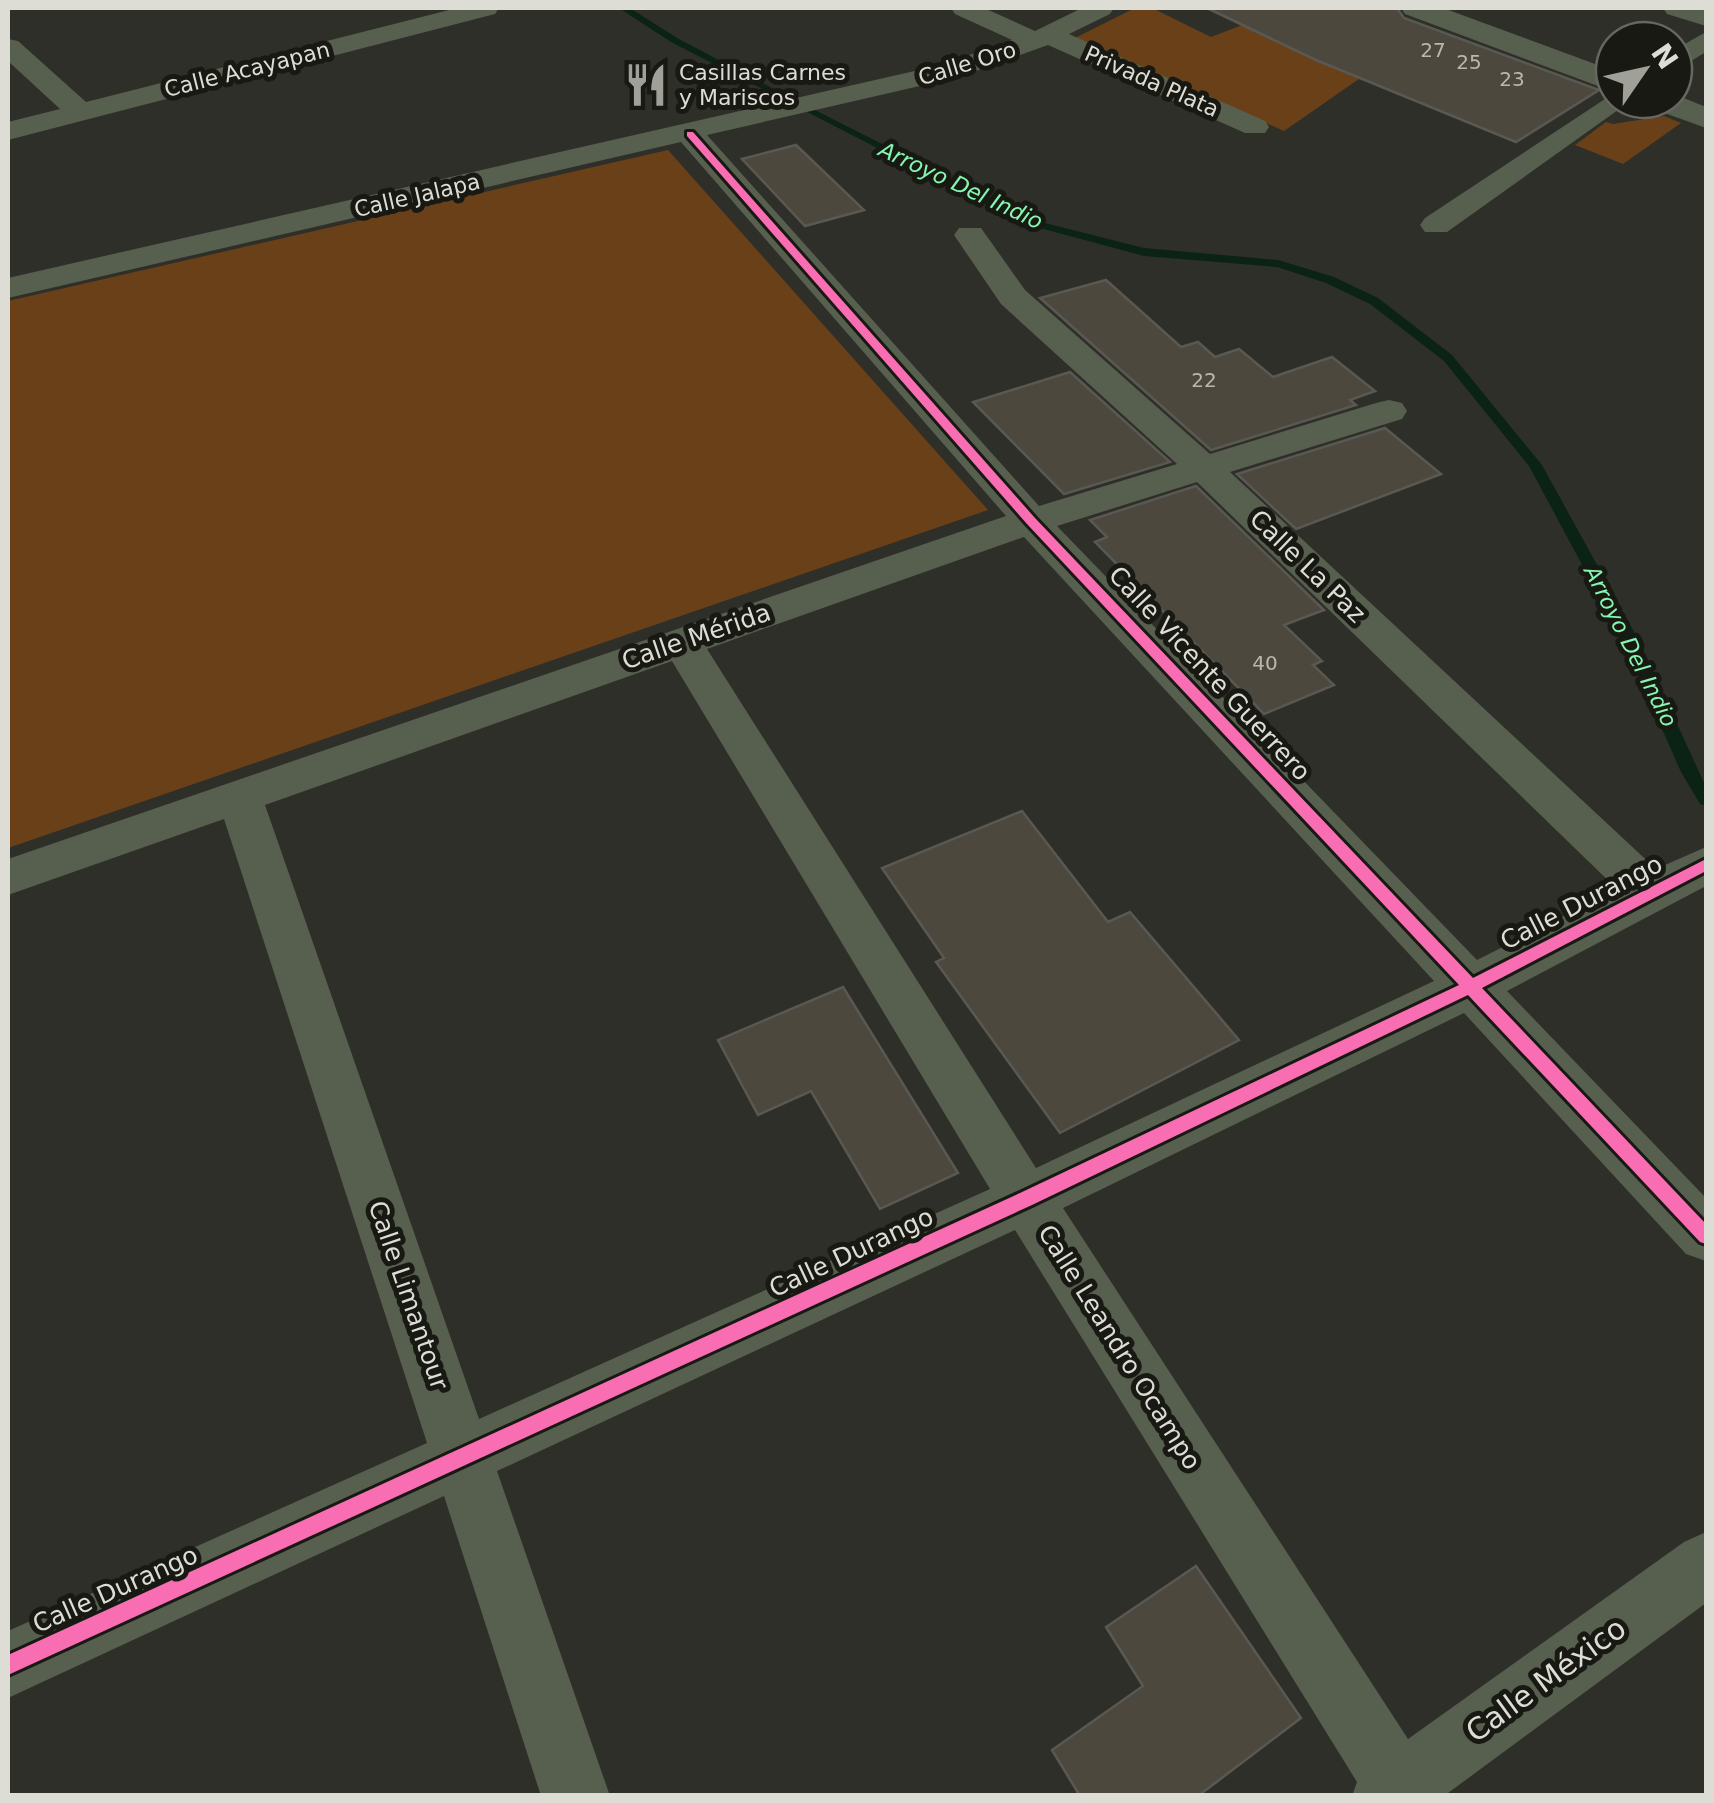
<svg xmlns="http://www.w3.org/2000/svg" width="1714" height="1803" font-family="'DejaVu Sans',sans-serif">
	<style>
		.green { fill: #6a4019 }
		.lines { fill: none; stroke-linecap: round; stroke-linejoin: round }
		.stream { fill: #0a2314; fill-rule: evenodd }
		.building { fill: #4c483e; stroke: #595852; stroke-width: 2.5 }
		.minor { fill: #575f4f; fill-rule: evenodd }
		.tertiary { fill: #575f4f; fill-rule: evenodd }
		.cycleway-casing { stroke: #191914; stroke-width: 6 }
		.cycleway { fill: #f96db3; fill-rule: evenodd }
		.labels { text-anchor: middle; stroke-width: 10; stroke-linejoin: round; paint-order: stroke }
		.number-label { font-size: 20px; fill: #b9b8af }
		.far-street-label { font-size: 22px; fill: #ddddd5; stroke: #191914 }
		.far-poi-label { font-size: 22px; fill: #ddddd5; stroke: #191914; text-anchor: start }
		.far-water-label { font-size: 22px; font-style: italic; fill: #85f7b0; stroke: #191914 }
		.street-label { font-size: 25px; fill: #ddddd5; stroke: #191914 }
		.near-street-label { font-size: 30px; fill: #ddddd5; stroke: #191914 }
	</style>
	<rect width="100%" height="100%" fill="#2f2f29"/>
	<path class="green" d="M1135,8H1152L1211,37L1245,24L1359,79L1284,131L1075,38Z
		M1664,116L1681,123L1623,164L1575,145L1606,122L1613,124Z
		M668,150L988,510L8,848V301Z"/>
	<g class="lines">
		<path class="stream" d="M619,8H630L677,38L793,99L1033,220L1144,248L1278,260L1334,277L1378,298L1452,355L1542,465L1639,641L1706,787V806L1700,804L1681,772L1623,641L1529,466L1444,361L1370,304L1326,283L1277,267L1144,256L1025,224L671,42Z"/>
	</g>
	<path class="building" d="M1207,8H1397L1404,18L1599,90L1516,142L1316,60Z
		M796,145L864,210L805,226L742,159Z
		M1106,280L1181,347L1198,342L1215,357L1239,349L1273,377L1332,357L1375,391L1350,400L1356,405L1211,450L1040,298Z
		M1070,372L1170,462L1064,494L973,402Z
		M1385,428L1441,474L1296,529L1237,474Z
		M1196,486L1324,610L1284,625L1322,661L1313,665L1334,685L1264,714L1095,542L1107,537L1090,520Z
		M1022,811L1108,922L1130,912L1239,1040L1060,1133L936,962L944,958L882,868Z
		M843,987L958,1173L880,1209L811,1091L758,1115L718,1040Z
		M1196,1566L1301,1718L1198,1796H1080L1052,1750L1143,1686L1106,1627Z"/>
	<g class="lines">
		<path class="minor" d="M457,8H499L495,14L8,140V122L60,109L8,61V39L18,41L86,102Z
			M951,8H984L1035,31L1082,8H1114L1110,14L1069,34L1265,121L1269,127L1265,133H1245L1048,45L959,77L707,135L1039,506L1177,464L1001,304L954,235L959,228H981L1025,290L1210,454L1376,403L1389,400L1402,403L1407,411L1402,419L1230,472L1656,869L1706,847V886L1507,991L1706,1198V1261L1686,1254L1464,1013L1063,1208L1408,1739L1684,1542L1706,1532V1603L1444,1796H1352L1357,1782L1015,1230L497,1471L610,1796H541L444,1496L8,1698V1631L427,1443L224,819L8,895V859L1006,516L681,142L8,298V278L941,65L1012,40L955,14ZM1197,482L1617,889L1477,960L1057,526ZM1024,537L1434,981L1036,1168L707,649ZM672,661L990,1189L479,1419L265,805Z
			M1663,8L1706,10V26L1667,14Z
			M1706,32V52L1674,71V50Z
			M1614,93V100H1632L1447,232H1425L1420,225L1425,218Z"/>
		<path class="tertiary" d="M1401,8H1443L1614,71V92L1405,14Z
			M1674,94L1706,107V128L1648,107L1644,100H1674Z"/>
		<g class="cycleway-casing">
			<path id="cycleway" d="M687,132H693L1035,518L1473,978L1706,859V871L1482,988L1706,1224V1244L1700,1242L1468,995L1032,1205L8,1675V1655L1020,1193L1459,985L1027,524L687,136Z"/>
		</g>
		<use href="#cycleway" class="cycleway"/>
	</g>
	<defs>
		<g id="restaurant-bare" transform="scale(3.45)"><path d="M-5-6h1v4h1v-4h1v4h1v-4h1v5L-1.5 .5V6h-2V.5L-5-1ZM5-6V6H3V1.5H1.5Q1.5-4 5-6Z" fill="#a0a099" stroke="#191914" stroke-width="2.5" paint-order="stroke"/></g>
	</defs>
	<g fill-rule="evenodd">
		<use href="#restaurant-bare" x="646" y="85"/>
	</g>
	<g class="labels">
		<g class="number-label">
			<text x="1433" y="57">27</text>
			<text x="1469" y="69">25</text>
			<text x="1512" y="86">23</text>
			<text x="1204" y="387">22</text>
			<text x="1265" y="670">40</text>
		</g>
		<g class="far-street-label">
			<text transform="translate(967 63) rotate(-17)" y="8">Calle Oro</text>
			<text transform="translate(247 69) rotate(-14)" y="8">Calle Acayapan</text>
			<text transform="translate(1152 81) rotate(24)" y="8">Privada Plata</text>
			<text transform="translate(417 195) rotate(-13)" y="8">Calle Jalapa</text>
		</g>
		<g class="far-poi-label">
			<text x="679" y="80">Casillas Carnes<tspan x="679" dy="25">y Mariscos</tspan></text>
		</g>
		<g class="far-water-label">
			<text transform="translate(961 185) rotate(25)" y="8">Arroyo Del Indio</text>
			<text transform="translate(1631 646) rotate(63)" y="8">Arroyo Del Indio</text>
		</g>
		<g class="street-label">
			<text transform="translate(1308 566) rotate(44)" y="9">Calle La Paz</text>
			<text transform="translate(696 636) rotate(-19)" y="9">Calle Mérida</text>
			<text transform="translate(1210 673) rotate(47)" y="9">Calle Vicente Guerrero</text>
			<text transform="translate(1581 902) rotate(-27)" y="9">Calle Durango</text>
			<text transform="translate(851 1252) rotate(-25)" y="9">Calle Durango</text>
			<text transform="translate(409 1295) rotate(71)" y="9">Calle Limantour</text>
			<text transform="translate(1120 1347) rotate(58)" y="9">Calle Leandro Ocampo</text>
			<text transform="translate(115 1589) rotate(-24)" y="9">Calle Durango</text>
		</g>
		<g class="near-street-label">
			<text transform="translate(1546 1680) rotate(-36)" y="10">Calle México</text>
		</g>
	</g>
	<rect width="1714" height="1803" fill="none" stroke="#ddddd5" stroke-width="20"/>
	<g transform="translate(1644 70) rotate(56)"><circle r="48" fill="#191914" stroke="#676761" stroke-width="2.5"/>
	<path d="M0-8L18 38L0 25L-18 38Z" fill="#a0a099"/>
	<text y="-15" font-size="28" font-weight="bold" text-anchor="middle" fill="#ddddd5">N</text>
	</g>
</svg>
